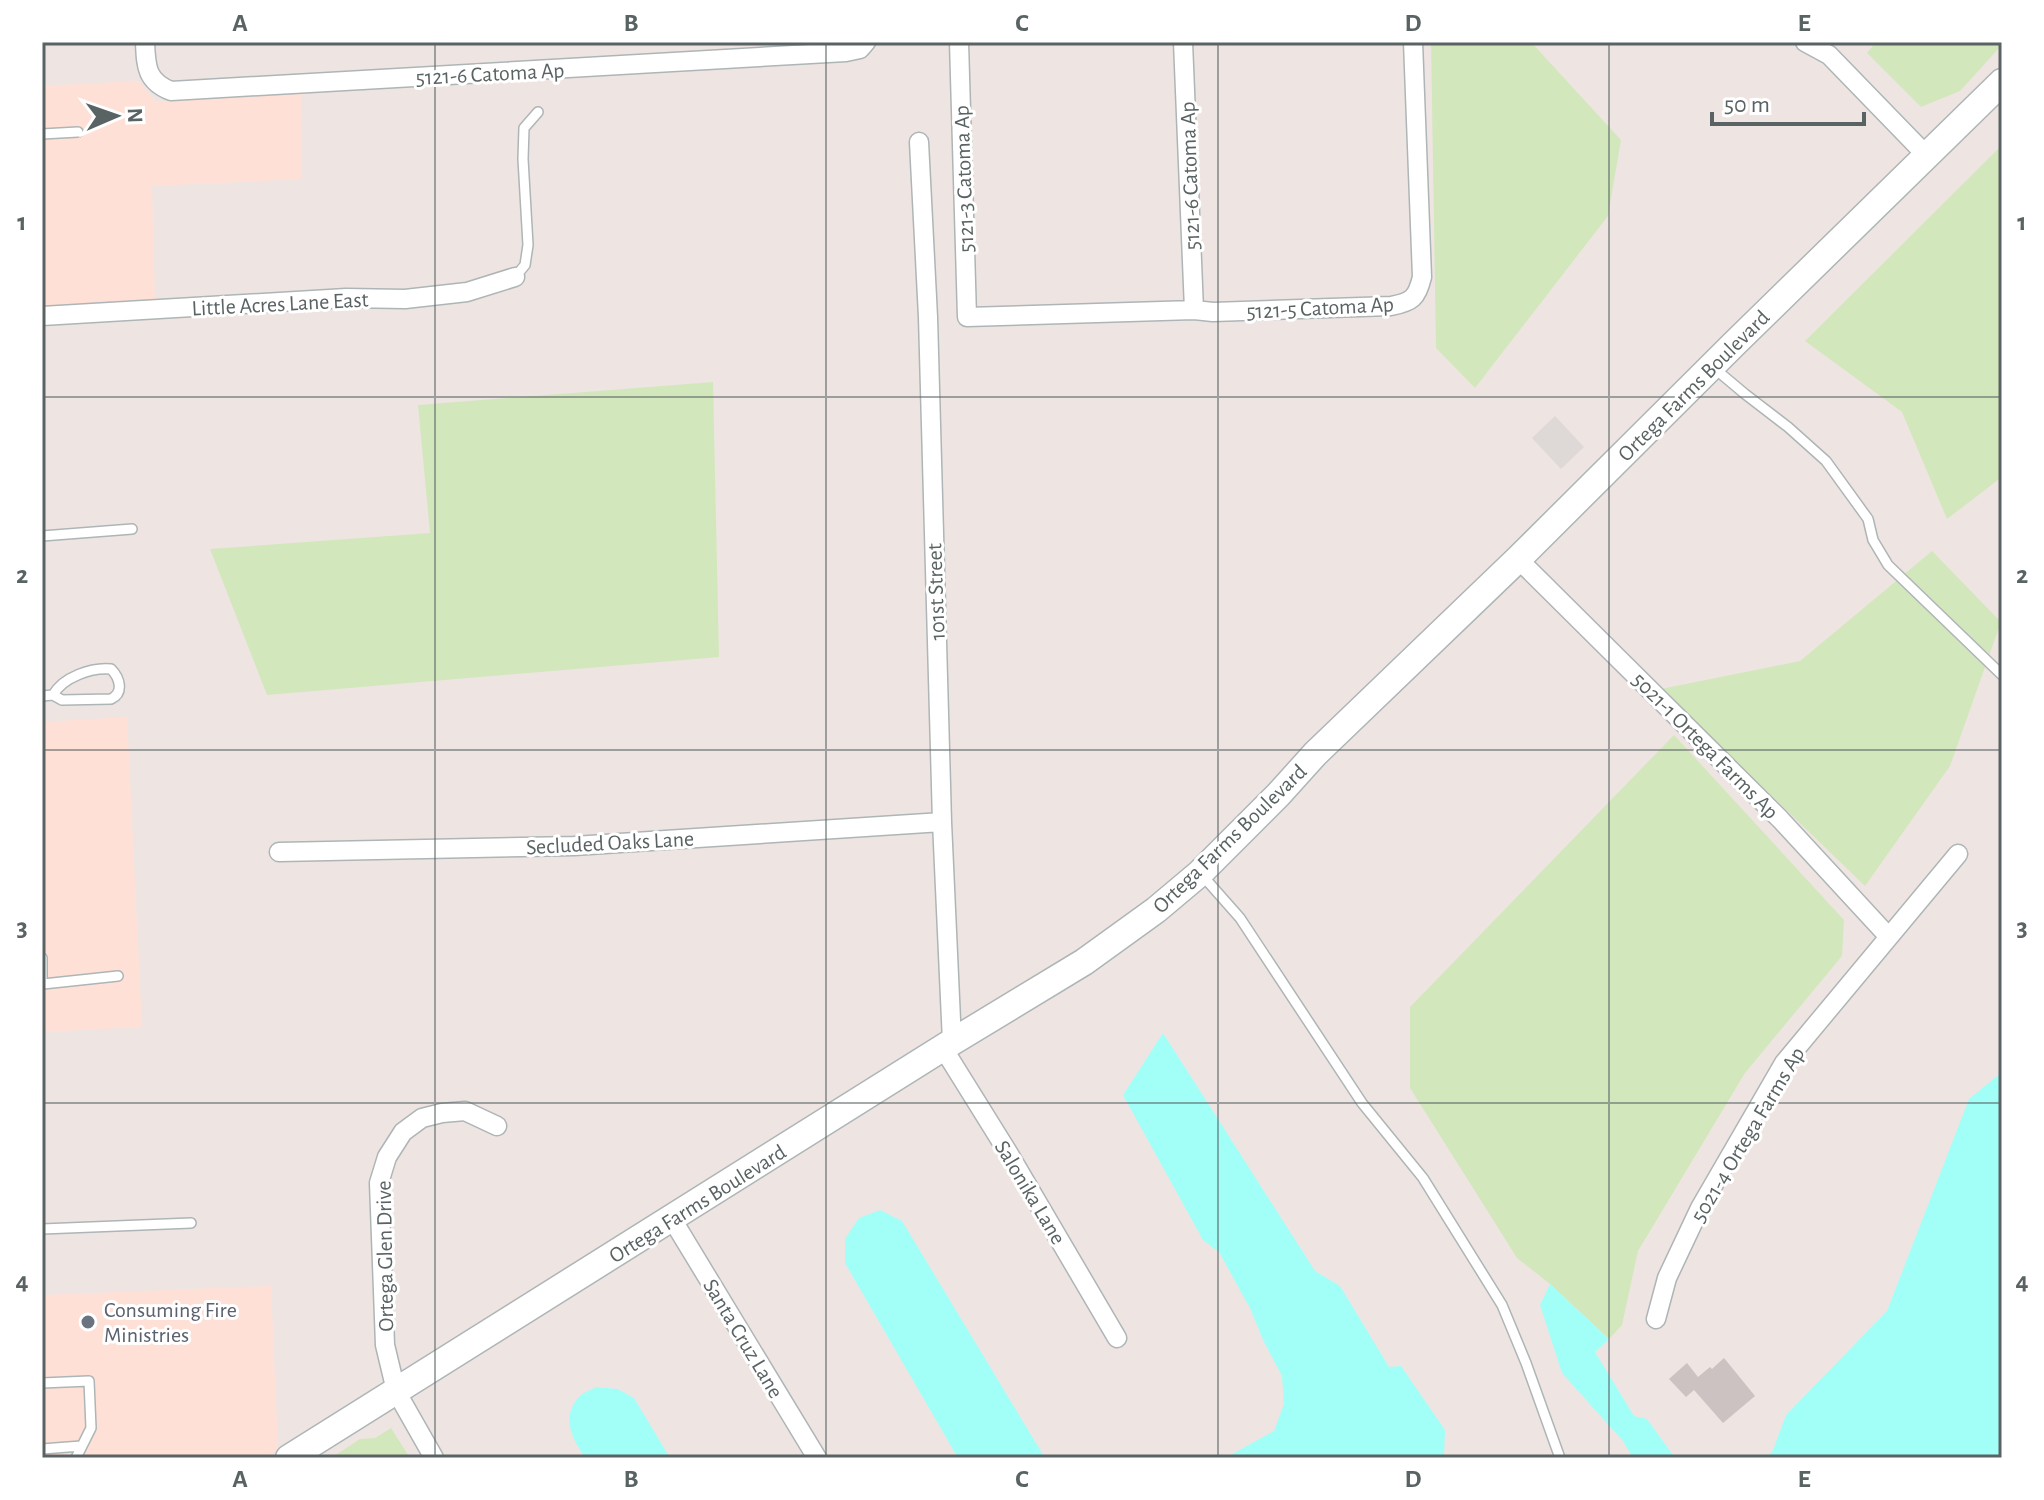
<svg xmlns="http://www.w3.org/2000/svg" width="2044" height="1500" font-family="'Alegreya Sans',sans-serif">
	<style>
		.commercial { fill: #ffe0d6 }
		.industrial { fill: #ded8d7 }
		.green { fill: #d3e7bd }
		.water { fill: #a1fff8 }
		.building { fill: #cbc2c1 }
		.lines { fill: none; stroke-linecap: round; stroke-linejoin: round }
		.lane-casing { stroke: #aeb5b6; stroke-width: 12 }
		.street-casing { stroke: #aeb5b6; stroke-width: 21 }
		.secondary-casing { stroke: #adb5b6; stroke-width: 29 }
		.lane { stroke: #fff; stroke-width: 9 }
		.street { stroke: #fff; stroke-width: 18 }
		.secondary { stroke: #fff; stroke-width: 26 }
		.grid { fill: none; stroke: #5a6364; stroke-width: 2; stroke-opacity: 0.55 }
		.worship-dot { fill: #6b7280; stroke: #fff; stroke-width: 3 }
		.labels { text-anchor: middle; stroke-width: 6; stroke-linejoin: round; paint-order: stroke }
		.street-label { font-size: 22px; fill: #5a6364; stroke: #fff }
		.worship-label { font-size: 22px; fill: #5b616d; stroke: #fff; text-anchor: start }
		.neatline { fill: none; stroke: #5a6364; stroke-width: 3 }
		.grid-label { font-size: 26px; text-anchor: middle; font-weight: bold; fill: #5a6364 }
	</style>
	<rect width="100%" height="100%" fill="#eee5e2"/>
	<path class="commercial" d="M139,81L156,102L301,94L302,179L152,186L155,304L42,309V86Z
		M127,717L142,1027L42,1032V722Z
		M271,1286L278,1450L264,1458H42V1295Z"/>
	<path class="industrial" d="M1555,416L1584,447L1561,469L1532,438Z"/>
	<path class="green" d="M1431,42H1531L1621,140L1608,216L1475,388L1436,348Z
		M1876,42H2002V45L1960,91L1921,107L1867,53Z
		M2002,145V477L1947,519L1902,412L1805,341Z
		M713,382L719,657L267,695L210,549L430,533L418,405Z
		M1932,551L2001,622L1950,766L1865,886L1661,689L1800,661Z
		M1674,735L1844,920L1842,956L1745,1073L1638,1251L1622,1325L1609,1339L1550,1284L1517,1258L1410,1088V1007Z
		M391,1428L410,1458H331L360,1439L375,1438Z"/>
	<path class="water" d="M1163,1033L1315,1271L1340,1286L1389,1367L1401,1366L1445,1430L1444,1458H1225L1274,1431L1284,1404L1282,1376L1263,1340L1251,1310L1219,1252L1203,1240L1123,1095Z
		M2002,1072V1458H1766L1773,1450L1786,1415L1887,1311L1969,1099Z
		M880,1210L902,1221L1045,1458H958L845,1263V1239L859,1218Z
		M1550,1284L1609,1339L1595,1352L1634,1416L1647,1419L1675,1458H1633L1623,1441L1562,1373L1540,1305Z
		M596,1387L618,1389L634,1398L670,1458H585C573,1439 560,1418 579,1397C582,1393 591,1390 596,1387Z"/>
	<path class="building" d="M1724,1358L1755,1396L1723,1423L1694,1390L1686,1397L1669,1379L1687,1363L1698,1377L1710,1367L1712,1369Z"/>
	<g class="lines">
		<g class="lane-casing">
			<path id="lane" d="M42,134L78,132
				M515,277L525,265L528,245L523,159L524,128L538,112
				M1714,368L1745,394L1788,427L1826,461L1868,519L1873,540L1888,565L2002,675
				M42,536L132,529
				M42,696L53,695L62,700L111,699C124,693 120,678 111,669C92,667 63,677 53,695
				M1202,875L1240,918L1362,1103L1423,1178L1502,1305L1526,1363L1560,1458
				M42,958V984
				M43,984L118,976
				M42,1229L191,1223
				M42,1383L89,1381L91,1428L76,1458
				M42,1449L81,1446"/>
		</g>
		<g class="street-casing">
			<path id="street" d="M145,42C146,66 146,81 171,91L846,52L860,49L866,42
				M959,42L967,317L1194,310L1213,312L1391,306C1412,302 1417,298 1422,277L1413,42
				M1183,42L1194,310
				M1805,42L1829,55L1927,156
				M919,142L928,317L942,822L952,1042
				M42,316L346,298L405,299L467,292L515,277
				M1518,559L1780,819L1888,936
				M279,852L574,846L942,822
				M943,1048L1009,1154L1117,1338
				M672,1219L817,1458
				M1656,1319L1667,1278L1700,1208L1784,1063L1958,854
				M434,1458L396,1391L385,1345L379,1183L387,1157L403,1132L422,1118L442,1113L465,1111L497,1126"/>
		</g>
		<g class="secondary-casing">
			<path id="secondary" d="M289,1458L952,1042L1084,962L1156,910L1200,873L1278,795L1315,754L1518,559L1734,344L2002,82"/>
		</g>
		<use href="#lane" class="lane"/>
		<use href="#street" class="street"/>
		<use href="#secondary" class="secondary"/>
	</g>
	<path class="grid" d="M435,42V1458M826,42V1458M1218,42V1458M1609,42V1458M42,397H2002M42,750H2002M42,1103H2002"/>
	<circle class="worship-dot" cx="88" cy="1322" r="8"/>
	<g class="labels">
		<g class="street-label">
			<text transform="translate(490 73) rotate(-3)" y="8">5121-6 Catoma Ap</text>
			<text transform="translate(1189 176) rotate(-92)" y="8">5121-6 Catoma Ap</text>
			<text transform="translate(963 179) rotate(-92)" y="8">5121-3 Catoma Ap</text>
			<text transform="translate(280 303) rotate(-3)" y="8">Little Acres Lane East</text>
			<text transform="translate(1320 307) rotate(-3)" y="8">5121-5 Catoma Ap</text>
			<text transform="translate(1693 385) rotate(-45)" y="8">Ortega Farms Boulevard</text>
			<text transform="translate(935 592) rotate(-92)" y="8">101st Street</text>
			<text transform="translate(1706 745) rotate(45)" y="8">5021-1 Ortega Farms Ap</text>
			<text transform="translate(1229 838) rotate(-44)" y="8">Ortega Farms Boulevard</text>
			<text transform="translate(610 842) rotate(-3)" y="8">Secluded Oaks Lane</text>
			<text transform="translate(1747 1134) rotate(-59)" y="8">5021-4 Ortega Farms Ap</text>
			<text transform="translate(1031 1192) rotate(59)" y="8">Salonika Lane</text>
			<text transform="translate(697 1203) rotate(-32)" y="8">Ortega Farms Boulevard</text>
			<text transform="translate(384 1256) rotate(-91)" y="8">Ortega Glen Drive</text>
			<text transform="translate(744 1338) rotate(59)" y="8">Santa Cruz Lane</text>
		</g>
		<g class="worship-label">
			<text x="104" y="1317">Consuming Fire<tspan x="104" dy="25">Ministries</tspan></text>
		</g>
	</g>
	<rect width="2044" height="1500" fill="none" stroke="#ffffff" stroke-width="88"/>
	<g transform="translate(116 116) rotate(88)" stroke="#ffffff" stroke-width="6" paint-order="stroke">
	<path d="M0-6L14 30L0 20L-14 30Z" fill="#5a6364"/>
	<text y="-12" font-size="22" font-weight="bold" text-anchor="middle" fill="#5a6364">N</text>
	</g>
	<path d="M1712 112v12h152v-12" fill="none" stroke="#5a6364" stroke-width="4"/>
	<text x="1724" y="112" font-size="24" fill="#5a6364" stroke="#ffffff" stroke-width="6" paint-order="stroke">50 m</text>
	<rect x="44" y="44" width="1956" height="1412" class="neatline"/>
	<g class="grid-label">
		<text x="240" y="31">A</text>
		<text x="631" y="31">B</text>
		<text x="1022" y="31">C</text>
		<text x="1413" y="31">D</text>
		<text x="1804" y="31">E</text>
		<text x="22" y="230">1</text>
		<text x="2022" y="230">1</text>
		<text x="22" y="583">2</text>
		<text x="2022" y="583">2</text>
		<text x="22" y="936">3</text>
		<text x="2022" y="936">3</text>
		<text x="22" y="1289">4</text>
		<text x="2022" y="1289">4</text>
		<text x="240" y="1487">A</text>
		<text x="631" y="1487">B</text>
		<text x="1022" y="1487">C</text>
		<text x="1413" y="1487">D</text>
		<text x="1804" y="1487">E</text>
	</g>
</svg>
